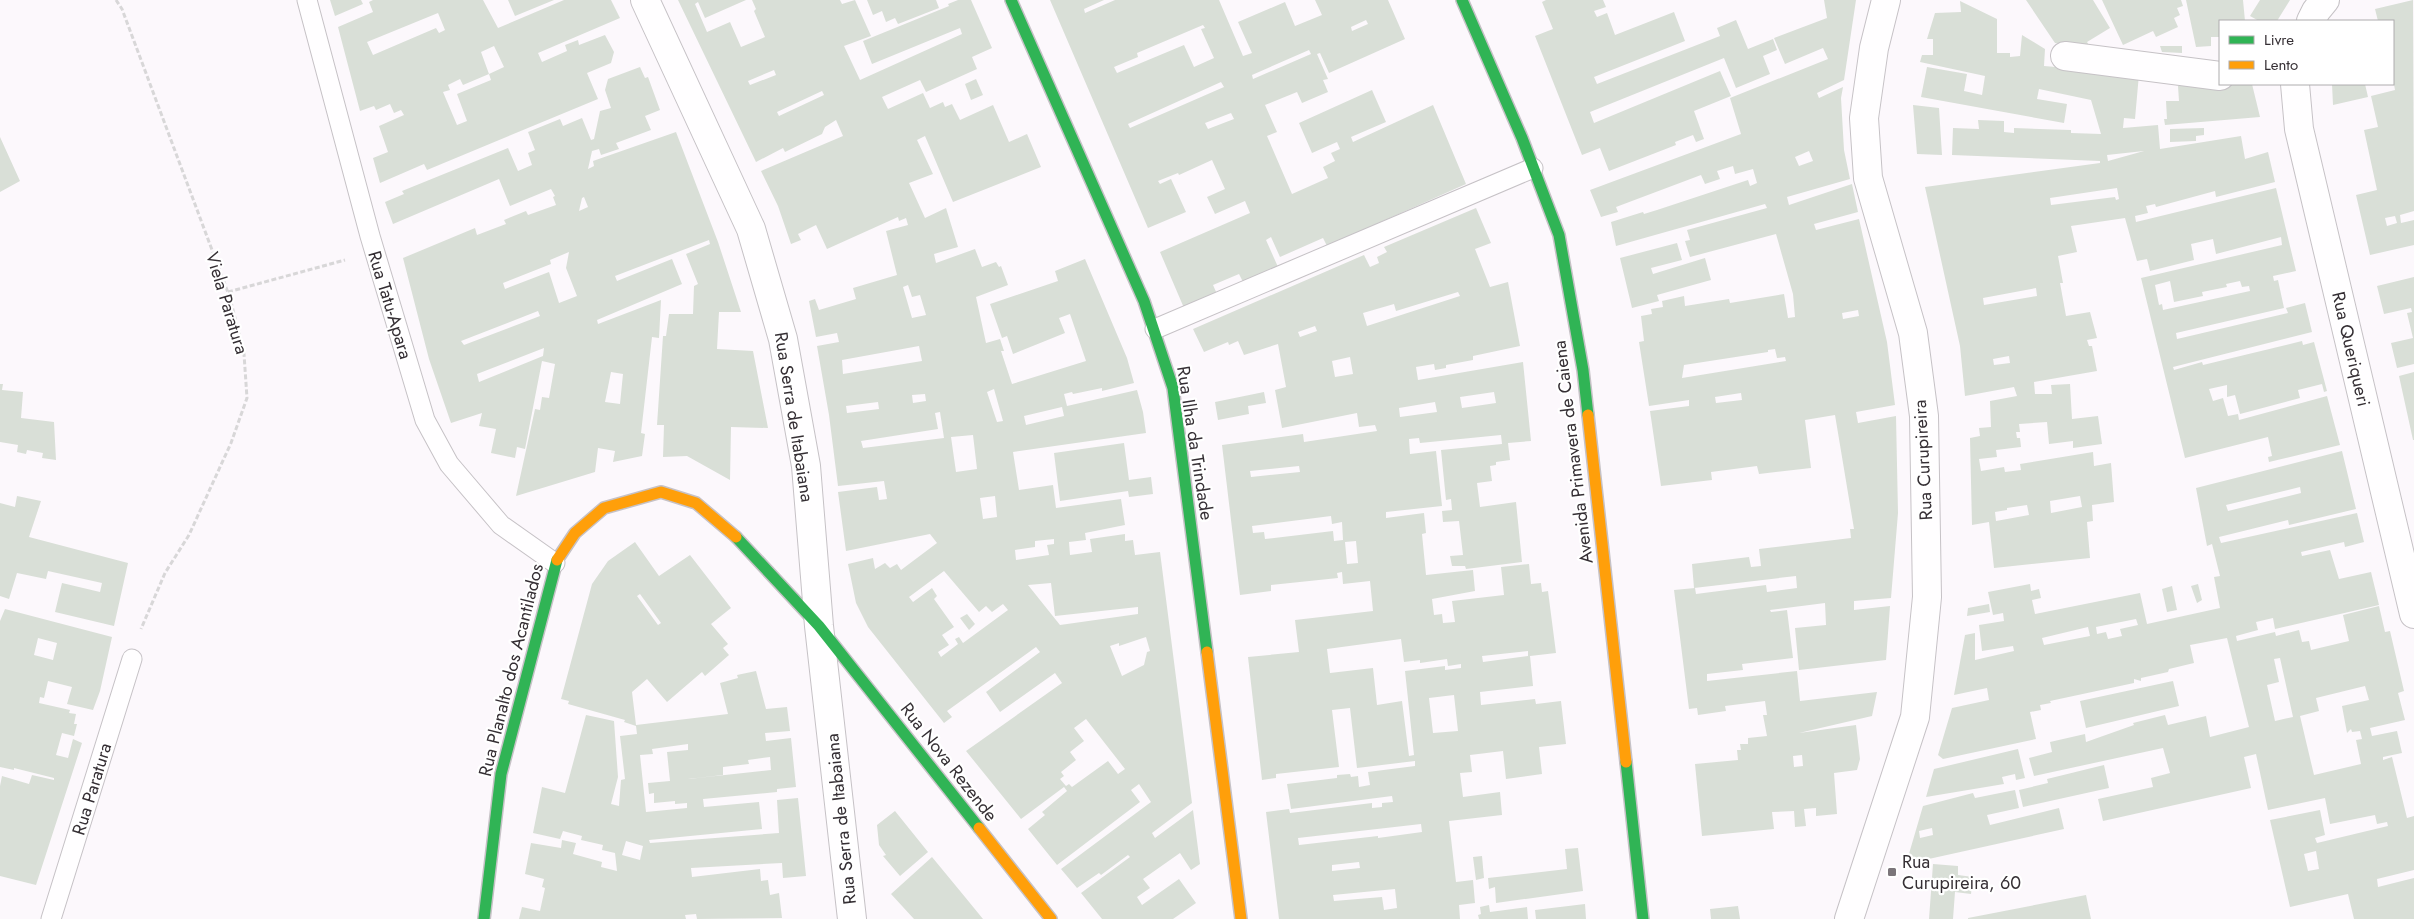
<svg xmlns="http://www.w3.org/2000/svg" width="2414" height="919" font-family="Jost,sans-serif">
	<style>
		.building { fill: #d9dfd7; fill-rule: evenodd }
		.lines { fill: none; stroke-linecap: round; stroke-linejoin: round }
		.lane-casing { stroke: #c6c2c6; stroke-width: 21 }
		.street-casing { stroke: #c6c2c6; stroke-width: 30 }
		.fast-casing { stroke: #c6c2c6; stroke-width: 14 }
		.slow-casing { stroke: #c6c2c6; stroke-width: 14 }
		.path { stroke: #d8d7d8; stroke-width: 3; stroke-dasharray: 5 2.5; stroke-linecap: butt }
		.lane { stroke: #fffeff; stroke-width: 19 }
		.street { stroke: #fffeff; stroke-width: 28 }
		.fast { stroke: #30b455; stroke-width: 11 }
		.slow { stroke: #ff9f0a; stroke-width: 11 }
		.poi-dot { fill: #7b757a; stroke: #fff; stroke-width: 2 }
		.labels { text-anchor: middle; stroke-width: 4.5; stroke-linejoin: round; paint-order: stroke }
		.street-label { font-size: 18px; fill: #352f34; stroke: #fff }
		.poi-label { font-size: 18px; fill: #352f34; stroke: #fff; text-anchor: start }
	</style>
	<rect width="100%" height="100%" fill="#fcf8fc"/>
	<path class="building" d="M330,0H361L363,4L335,16Z
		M373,0H483L498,28L564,0H611L620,18L538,53L542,62L567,51L565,45L578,40L579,45L605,35L614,52L611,63L587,73L598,99L427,170L424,164L380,183L373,158L388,152L379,126L404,115L401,110L394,113L390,104L376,110L374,106L360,111L338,27L373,12L369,2ZM438,13L445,30L439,33L436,28L373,55L367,42ZM494,46L504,67L489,74L481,52ZM489,74L491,80L457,94L467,121L457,125L443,92L450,90L448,85L460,79L463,85Z
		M508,0H554L515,16Z
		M678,0H746L705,18L698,2L695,4L707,32L730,22L741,47L765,37L754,11L756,9L752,0H840L842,4L855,0L871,36L844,46L860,80L962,34L960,28L872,64L863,41L949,6L948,4L958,0H971L992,48L972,57L977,69L926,92L920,80L882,97L888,109L923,93L930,108L943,102L945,107L952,104L960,120L993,105L1009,142L1027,134L1041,167L953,202L925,136L917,140L933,174L909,183L925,218L946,208L958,247L934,254L936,263L975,249L982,267L996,262L999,267L1001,266L1008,285L976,297L986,343L1000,339L1004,351H1001L1012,384L1086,361L1070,314L1059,318L1065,333L1013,354L1007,336L1002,338L990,304L1058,281L1055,271L1085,259L1127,358L1134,383L1102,391V388L1073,394L1072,392L1064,394L1067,406L1137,390L1143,412L1146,433L1013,452L1019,490L1053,485L1056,508L1121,499L1125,525L1085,533L1086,540L1069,542L1070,555L1092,552L1090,539L1125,534V541L1133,540L1135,555L1160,552L1192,803L1152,833L1155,838L1193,810L1200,864L1191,870L1180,853L1143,879L1150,888L1137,897L1142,905L1179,879L1196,903L1173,919H1102L1081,893L1130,857L1128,855L1101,875L1099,873L1077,888L1061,869L1151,802L1139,784L1131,790L1140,802L1057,865L1028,829L1045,815L1042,812L1067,791L1064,787L1021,819L966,751L1062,683L1055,673L1000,712L986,692L1040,652L1036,647L947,711L952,717L944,723L868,627L856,603L848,564L873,558L875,569L885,563L890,568L897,564L901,570L937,543L930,534L846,551L838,492L877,487L879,500L887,499L884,481L838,486L829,415L817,346L839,342L837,333L816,337L809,301L815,299L819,310L856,299L853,288L897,275L886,231L908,225L906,218L899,221L898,217L827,249L816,225L798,234L801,240L791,244L778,206L761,171L843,136L836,120L825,127L822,134L785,152L783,148L756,162ZM774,70L776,75L750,85L748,81ZM822,91L824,95L779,116L777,112ZM908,285L912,297L920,295L926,315L912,318L903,287ZM919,346L922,361L843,374L842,360ZM994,389L1003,421L997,422L987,392ZM925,394L926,401L913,403L912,395ZM878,402L879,409L847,413L846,406ZM1062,407L1064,416L1026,425L1024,416ZM940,412L944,438L863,448L861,441L938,429L935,413ZM973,435L977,469L956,472L951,437ZM995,496L997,517L983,519L980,498ZM1054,539V544L1047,545L1049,555L1016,560L1015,550L1035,547V541ZM944,571L979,612L986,606L992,612L1003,604L1008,610L963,643L959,637L955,639L958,644L941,657L938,652L949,645L942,635L954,627L934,599L937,596L932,588L913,602L909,597ZM1051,583L1055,616L1138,607V614L1060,625L1028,585ZM1146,637L1150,651L1147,652L1144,665L1122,676L1110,646L1119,643V646ZM1086,719L1125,769L1118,774L1108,761L1072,787L1069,784L1066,786L1060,779L1064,776L1061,772L1076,760L1070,752L1084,741L1074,728Z
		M867,0H936L939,8L898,24L895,18L886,22L882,11L873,15Z
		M1050,0H1104L1084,9L1085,13L1115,0H1219L1243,56L1252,53L1238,22L1285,2L1295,26L1322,15L1315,0H1388L1405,39L1329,73L1320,53L1317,54L1328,79L1323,80L1328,92L1302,103L1297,92L1265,105L1277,132L1267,136L1292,194L1328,178L1323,167L1335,161L1331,153L1340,149L1337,142L1312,153L1299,123L1372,90L1386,122L1351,137L1353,142L1433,105L1466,184L1327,246L1323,238L1280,257L1271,237L1266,240L1278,267L1243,282L1239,274L1213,285L1217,294L1184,308L1160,252L1250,213L1245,201L1215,214L1207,197L1225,189L1212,160L1179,175L1178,173L1158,181L1160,184L1171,179L1186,212L1148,228ZM1366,20L1368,24L1352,31L1351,27ZM1203,25L1205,28L1201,29L1214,58L1194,67L1184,45L1117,73L1114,67L1138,57L1137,53ZM1309,50L1311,54L1253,79L1252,75ZM1221,82L1224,87L1130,128L1128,124ZM1231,113L1234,119L1208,129L1205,123Z
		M1546,0H1603L1606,7L1594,11L1597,17L1607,13L1615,35L1674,12L1685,41L1594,77L1597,84L1720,36L1717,28L1736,20L1748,49L1773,39L1777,50L1763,56L1770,74L1736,88L1724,58L1590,112L1594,123L1720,71L1731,96L1694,111L1704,139L1696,142L1693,135L1675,142L1676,145L1609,171L1600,148L1582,155L1535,36L1553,29L1542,2Z
		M1824,0H1856L1844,80L1817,93L1819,98L1843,87L1841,98L1844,150L1850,179L1787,197L1789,205L1852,184L1858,212L1814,224L1816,230L1859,219L1887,342L1895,405L1856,412L1858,423L1896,416L1898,513L1891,598L1854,601V610L1890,606L1886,660L1799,670L1795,628L1826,625L1825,603L1770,610L1771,612L1787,610L1793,658L1742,664L1743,670L1707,674V681L1797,671L1800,701L1877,692L1872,716L1799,733L1856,725L1860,759L1857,770L1834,773L1837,814L1816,816V808L1804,809L1806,826L1795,827L1794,811L1772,812L1774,829L1702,836L1695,764L1738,760L1737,750H1741L1740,744H1748V738L1767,736L1763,715H1767L1765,701L1725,706L1726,711L1698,715L1697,708L1689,709L1674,590L1695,588L1696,594L1766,585L1767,592L1797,588L1796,576L1694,588L1692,564L1749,557L1751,567L1761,566L1759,549L1851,538L1850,529H1854L1835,415L1805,420L1811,468L1759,474L1757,466L1711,472L1712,480L1661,486L1650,411L1689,406V400L1649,406L1639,342L1644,341L1641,316L1652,314L1651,309L1663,307L1662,301L1684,296L1685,306L1729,299L1730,303L1784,294L1788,318L1795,317L1793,294L1776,234L1690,257L1685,241L1690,240L1687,230L1767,208L1765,204L1616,246L1611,222L1643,212L1644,214L1657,210L1748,180L1750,186L1757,183L1753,169L1735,174L1733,166L1717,171L1720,179L1705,184L1701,175L1616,207L1618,212L1601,217L1590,190L1741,134L1730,98L1828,59L1823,48L1785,64L1774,38L1827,18ZM1809,151L1813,161L1799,166L1795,157ZM1858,310L1859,316L1843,319L1842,313ZM1775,349L1777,358L1785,357L1786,361L1682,378L1684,365L1768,352V350ZM1741,393L1742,400L1716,403L1715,397ZM1802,755L1803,766L1794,767L1793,756Z
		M2026,0H2093L2110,28L2087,42L2090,47L2055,43Z
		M2102,0H2181L2183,6L2177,8L2180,15L2174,18L2178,27L2156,37L2153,31L2123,45Z
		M2186,0H2243L2245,21H2220V37H2211V46L2196,47Z
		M2260,0H2290L2277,21H2259L2250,16Z
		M2413,0L2414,211L2400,215L2401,223L2414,220V245L2370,255L2356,195L2377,190L2364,130L2378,127L2371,96L2395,90L2393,79V21H2378L2375,9ZM2395,216L2397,223L2387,226L2385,218Z
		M1960,1L1997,19V53H2010V57L2020,56L2022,35L2045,49L2044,66L2139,74L2135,119L2124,118L2123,128L2158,125L2160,149L2241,136L2245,159L2268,152L2275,182L2216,197L2215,191L2156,207L2155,204L2146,206L2148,213L2135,216L2136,222L2276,188L2296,271L2273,276L2274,281L2278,280L2284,308L2176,333L2177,339L2288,313L2286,308L2305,303L2312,332L2173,367L2174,370L2202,362L2203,365L2302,341L2303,345L2314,342L2327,391L2324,392L2322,384L2298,390L2300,398L2240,414L2235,395L2227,397V385L2209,389L2213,401L2223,398L2228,416L2238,414L2239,420L2327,396L2340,445L2269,462L2268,457L2272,456L2268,437L2185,458L2141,278L2282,245L2281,237L2216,254L2213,239L2191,244L2194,260L2150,271L2147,259L2137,261L2125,218L2071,226L2077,252L2058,256L2063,283H2060L2066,316L2090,312L2097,338L2087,340L2089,346H2092L2097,371L2034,382L2035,394H2052L2051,385L2070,384L2072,419L2098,416L2102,444L2073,448V441L2049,444L2047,422L2019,424L2020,432H2016L2017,438H2020L2021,447L1996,450L1997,457L1979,459L1981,471L2004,467L2005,472L2021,470L2020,464L2093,452L2094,466L2111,463L2114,502L2092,505L2093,521L2087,522L2090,558L1994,568L1989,522L1972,525L1970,438L1980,436L1979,428L1991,427L1990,401L2017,396L2014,387L1965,396L1960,346L1925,187L2100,163V161L1952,155L1953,128L1979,129L1978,120L2004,121V132L2014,133V128L2071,130V133L2101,134L2091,100L2039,89L2037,99L2067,104L2064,123L1921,97L1927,67L1967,74L1964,91L1982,95L1985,76L1920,62L1922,55H1933V39H1927L1935,13L1961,12ZM2144,151L2108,161L2107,155ZM2117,188L2119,199L2116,200L2115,197L2051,205L2050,198ZM2170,281L2174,302L2203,296L2202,292L2227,287L2226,284L2240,281L2242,287L2249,286L2250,291L2163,310L2162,304L2159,305L2155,285ZM2036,288L2037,296L1984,305L1983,298ZM2009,356L2010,363L1994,365L1993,359ZM2080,496L2082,507L2051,513L2050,501ZM2027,505L2029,515L1996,521L1995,512L2007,510V508Z
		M2160,46H2182V53L2162,52Z
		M640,67L645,78L648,77L660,110L645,116L651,130L616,143L619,149L601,155L599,149L592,151L588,169L594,166L593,161L676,132L718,242L741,312H719L717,349L753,351L768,428L731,427L730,480L687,456L663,457L664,425H657L663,336H666L669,314H693L694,286L698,284L686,254L710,244L709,240L615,276L617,281L672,259L682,284L597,320L598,324L661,300L659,338L652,337L641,433L645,434L642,456L613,462L615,451L598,448L595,472L516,496L535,409L540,410L542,397L549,398L555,364L542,361L525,449L517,447L515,458L491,453L496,429L479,426L482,413L451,423L429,359L403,258L475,228L477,235L506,224L504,220L526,211L528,215L556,205L553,197L555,196L551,189L510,206L499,179L393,224L385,202L404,194L402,191L508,148L518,171L532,165L528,153L535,150L528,132L560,119L563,126L582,118L591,140L594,139L600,111L611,108L605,90L608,79ZM584,197L588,207L579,211L582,198ZM569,252L566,268L577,296L559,303L549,272L505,289L503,283L551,264L550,260ZM538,311L540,316L485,337L464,345L461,341ZM544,348L543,356L479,382L477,374ZM611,372L623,374L620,404L605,402Z
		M976,79L983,95L971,100L965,84Z
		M2185,79L2220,84H2252L2260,117L2165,125L2164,119H2167L2166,101H2179L2178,86H2185Z
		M2332,84H2365L2368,97L2333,105Z
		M1913,105L1939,108L1942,155L1917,154Z
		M2204,128V135L2196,136V141L2170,142V129Z
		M0,137L20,181L0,192Z
		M1476,208L1491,243L1475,249L1490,287L1508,282L1520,346L1473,356V360L1446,365V368L1435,370L1434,364L1416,367L1418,380L1523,362L1531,441L1508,443L1510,460L1496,462V465L1490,466L1492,481L1477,483L1480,507L1516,502L1522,562L1466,569L1465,566H1452L1450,556L1463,555L1459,521L1443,522L1442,511L1452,510L1451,499L1446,500L1441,450L1502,444L1501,435L1420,443L1419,438L1409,439L1410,454L1436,451L1442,506L1386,512V518L1424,513L1426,533L1422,534L1426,575L1473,570L1475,591L1432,599L1434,615L1442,614L1443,623L1455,622L1452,601L1504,595L1501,567L1529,564L1531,584L1541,583L1542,592L1548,591L1556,653L1530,656L1533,686L1480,692L1481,705L1535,699L1536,704L1561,701L1566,744L1539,747L1542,774L1506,779L1503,751L1470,755L1472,772L1460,773L1463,797L1500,792L1502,815L1449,821L1456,882L1473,880L1475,903L1459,905L1460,919H1279L1266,812L1289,809L1290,813L1372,803V808L1382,807V803L1393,802L1392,796L1291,809L1287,784L1337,778V775L1350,774L1351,777L1358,776L1359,787L1370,785L1368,772L1415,766V761L1357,768L1350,708L1332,710L1339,767L1276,774V778L1262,780L1248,657L1299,652L1295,620L1373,611L1370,581L1343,584L1342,572L1337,573L1338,578L1271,585V591L1240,595L1222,445L1303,434L1304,442L1377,431L1375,425L1359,427L1357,413L1282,428L1275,390L1286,387L1278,344L1244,355L1238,341L1229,345L1228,342L1204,352L1193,329L1364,255L1370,267L1379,263L1377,257L1387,252L1384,247ZM1458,292L1460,296L1367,326L1363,313L1394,304L1396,311ZM1315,326L1317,331L1300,337L1298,332ZM1350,357L1353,374L1335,377L1332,361ZM1494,392L1496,403L1462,408L1460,397ZM1435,402L1437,412L1400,417L1399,408ZM1299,466L1300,472L1251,477L1250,471ZM1331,516L1332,524L1342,522L1343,540L1334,541L1333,531L1265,539L1264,532L1253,533L1252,526ZM1356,541L1358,563L1347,564L1345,542ZM1401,639L1404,662L1420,660V663L1447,659L1448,666L1461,664V668L1445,670V666L1405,671L1414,755L1409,756L1402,701L1377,705L1373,668L1330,673L1327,649ZM1528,651V656L1483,662L1482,656ZM1454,695L1458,731L1433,733L1429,698ZM1421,824L1422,832L1378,838V836L1299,845L1298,838ZM1359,862L1360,868L1332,871V865ZM1395,889L1397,908L1384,910L1382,897L1334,901L1333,895Z
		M1677,243L1682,260L1651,268L1653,274L1705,258L1711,280L1657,295L1659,301L1632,308L1620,258Z
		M2414,277V364L2397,368L2391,343L2413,338L2407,313L2412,312L2411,308L2384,314L2377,286Z
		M2414,372V440H2413L2399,376Z
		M0,384H3L2,390L23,392L21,418L54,422L56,460L42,458L43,453L27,450L26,454L17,452L18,445L0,442Z
		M1264,392L1266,403L1248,406L1249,414L1218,420L1215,402Z
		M1124,443L1129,480L1151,477L1153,494L1129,497L1128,491L1060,501L1054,453Z
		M2342,451L2356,509L2289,525L2288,520L2219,537L2221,543L2357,513L2364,542L2345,547L2344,542L2301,552L2302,556L2330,550L2339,579L2371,572L2379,605L2275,629L2273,618L2256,622L2258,630L2236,636L2237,641L2275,632L2276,636L2299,630L2302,642L2309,641L2311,650L2349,641L2343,615L2379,606L2385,632L2390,631L2404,691L2398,693L2405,720L2370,728L2372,736L2397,731L2402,753L2383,757V760L2392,757L2407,818L2414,816V870L2377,879L2378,887L2414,878V919H2354L2348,894L2290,907L2270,820L2320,810L2325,835L2315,838L2317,843L2388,826L2387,822L2377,824L2375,815L2330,824L2325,798L2268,810L2256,754L2244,757L2251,788L2103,821L2098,799L2153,787L2151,778L2170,773L2163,748L2034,776L2029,758L2052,752L2050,742L2085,734L2086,742L2134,725L2133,723L2165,715L2168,725L2206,716L2210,737L2249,727L2227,638L2190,645L2194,663L2169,669L2168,672L2141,678V681L2134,679V683L2050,701L2051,703L2040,705L2041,710L2030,712L2036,739L1943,759L1938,755L1952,708L1989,700L1987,688L1954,695L1965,635L1975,633V660L2014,651L2013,646L1982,651L1979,625L2004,621L2003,613L1993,615L1988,592L2030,584L2031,591L2039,589L2041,598L2032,600L2035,614L2140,593L2147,624L2220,608L2214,577L2220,576L2212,544L2207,546L2196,488ZM2300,487L2301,493L2228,511L2226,505ZM2136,619L2138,625L2120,629L2122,636L2108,639L2106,632L2097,634L2096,627ZM2088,627L2090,636L2044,645L2042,638ZM2280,658L2293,717L2275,721L2267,685L2279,682L2274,659ZM2365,686L2369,700L2342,706L2347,733L2351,729L2352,732L2360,731L2362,739L2356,740L2361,764L2314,775L2300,716L2319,711L2316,698ZM2316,851L2319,869L2308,871L2304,854Z
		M17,496L41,501L29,537L128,563L114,626L55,612L62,583L100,592L102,583L48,571L46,579L17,573L9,599L0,596V503L15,507Z
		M635,542L659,576L690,555L731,608L711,624L728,644L723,648L729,655L705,676L702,672L667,702L647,679L632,692L636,725L728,714L720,683L738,678L737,675L756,671L766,709L787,707L790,731L765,733L766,741L791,738L796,787L777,789V792L703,799L704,807L759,802L762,829L649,840L650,843L779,833L777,800L798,798L806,876L783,878L782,863L691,868L692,877L760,869L761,881L768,880L770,895L779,893L782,918L697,919L696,914L685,915L686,919H519L522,907L540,911L545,888L542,887L544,879L525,874L531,843L561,848L562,840L576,843L573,854L602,862L601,867L617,871L615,853L602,850L603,845L581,840L582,836L563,831L560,839L533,833L542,787L565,793L586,715L614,721L618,777L611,804L619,806L621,780L625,779L620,736L637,734L636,726L624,722L625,720L568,704L569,701L561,699L592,584L608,561ZM640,594L661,623L658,625L637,596ZM688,744V750L667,752L670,781L648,783L649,794L654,793V803L675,801V804L687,803V808L646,812L640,755L653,754L652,749ZM770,757L771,770L688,779L723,775V767L749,764L748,760ZM626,841L643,846L640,860L622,855Z
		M2198,584L2202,600L2197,603L2191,586Z
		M2172,586L2177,610L2167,612L2162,589Z
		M1989,604L1990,612L1967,616L1968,608Z
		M5,609L112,637L100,691L93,710L67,704L72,687L48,681L44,698L40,697L39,703L70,710L69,713L76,714L74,724H77L74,736L62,733L56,755L68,758L73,739L82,743L36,885L0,876V786L2,776L29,784L32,775L54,780V778L14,768V770L0,767V621ZM38,638L57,643L53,660L34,655Z
		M967,614L975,624L969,630L960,618Z
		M2173,681L2179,706L2086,728L2080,701Z
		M2018,749L2025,778L2016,780L2015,774L2002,777L2004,784L1926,797L1934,769Z
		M2104,765L2109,788L2023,807L2019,790L2048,783L2047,779Z
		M2015,790L2019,808L1987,815L1990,825L2059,808L2064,829L1906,864L1923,806L1973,793L1975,798ZM1932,828L1933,835L1920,838L1919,831Z
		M895,811L928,852L900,876L883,856L886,855L879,845L877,825Z
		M1578,848L1583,891L1496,903L1495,887L1489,889L1488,878L1567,869L1565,849Z
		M1482,856L1484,878L1476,880L1473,857Z
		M932,857L965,897L983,919H914L891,894Z
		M1933,864L1958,866V875L1973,877L1971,894L1955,892L1953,919H1929Z
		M2086,895L2091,919H1968V918Z
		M1585,904L1586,919H1536L1535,910Z
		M1489,905L1490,912L1527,907L1528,919H1479L1478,915L1481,914L1480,907Z
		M1738,906L1740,919H1711L1710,909Z"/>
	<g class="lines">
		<g class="lane-casing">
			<path id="lane" d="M307,0L370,236L425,420L449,464L501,525L555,563
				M1155,329L1533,168
				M51,919L132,659"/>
		</g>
		<g class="street-casing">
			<path id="street" d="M645,0L751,229L783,339L806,466L819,626L852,919
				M2311,21L2316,11L2325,0
				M2065,56L2220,76
				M2295,84L2299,129L2414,614
				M1849,919L1915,717L1927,597L1924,416L1913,333L1868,178L1864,118L1874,48L1886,0"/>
		</g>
		<g class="fast-casing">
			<path id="fast" d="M1011,0L1144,301L1173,388L1207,652
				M1462,0L1522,138L1559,235L1583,370L1588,415
				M736,537L819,626L979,828
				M1626,762L1643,919
				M484,919L501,774L557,560"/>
		</g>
		<g class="slow-casing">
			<path id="slow" d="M1588,415L1626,762
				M557,560L575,533L604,508L661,492L696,503L736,537
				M1207,652L1241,919
				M979,828L1051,919"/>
		</g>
		<path class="path" d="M116,0L122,9L230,298L244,354L247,398L231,443L189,535L165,573L141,629
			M228,292L345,260"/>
		<use href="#lane" class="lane"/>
		<use href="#street" class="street"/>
		<use href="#fast" class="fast"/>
		<use href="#slow" class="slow"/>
	</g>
	<rect class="poi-dot" x="1887" y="867" width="10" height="10" rx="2.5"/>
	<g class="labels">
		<g class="street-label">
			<text transform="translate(227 303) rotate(73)" y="6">Viela Paratura</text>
			<text transform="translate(390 305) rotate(73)" y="6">Rua Tatu-Apara</text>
			<text transform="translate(2351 349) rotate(77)" y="6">Rua Queriqueri</text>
			<text transform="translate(794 417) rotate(81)" y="6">Rua Serra de Itabaiana</text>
			<text transform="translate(1195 443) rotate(81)" y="6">Rua Ilha da Trindade</text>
			<text transform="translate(1573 452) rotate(-97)" y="6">Avenida Primavera de Caiena</text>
			<text transform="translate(1923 460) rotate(-93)" y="6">Rua Curupireira</text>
			<text transform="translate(511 670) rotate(-76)" y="6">Rua Planalto dos Acantilados</text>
			<text transform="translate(949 762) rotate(52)" y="6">Rua Nova Rezende</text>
			<text transform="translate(92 789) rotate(-73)" y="6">Rua Paratura</text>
			<text transform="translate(841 819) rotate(-96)" y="6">Rua Serra de Itabaiana</text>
		</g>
		<g class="poi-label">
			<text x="1902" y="868">Rua<tspan x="1902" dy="21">Curupireira, 60</tspan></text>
		</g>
	</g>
	<rect x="2219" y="20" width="175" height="65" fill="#ffffff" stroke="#aeacae"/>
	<rect x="2229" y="36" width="25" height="8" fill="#30b455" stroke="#aeacae"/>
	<text x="2264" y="45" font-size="15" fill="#352f34">Livre</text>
	<rect x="2229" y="61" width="25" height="8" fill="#ff9f0a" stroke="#aeacae"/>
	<text x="2264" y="70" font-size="15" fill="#352f34">Lento</text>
</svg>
